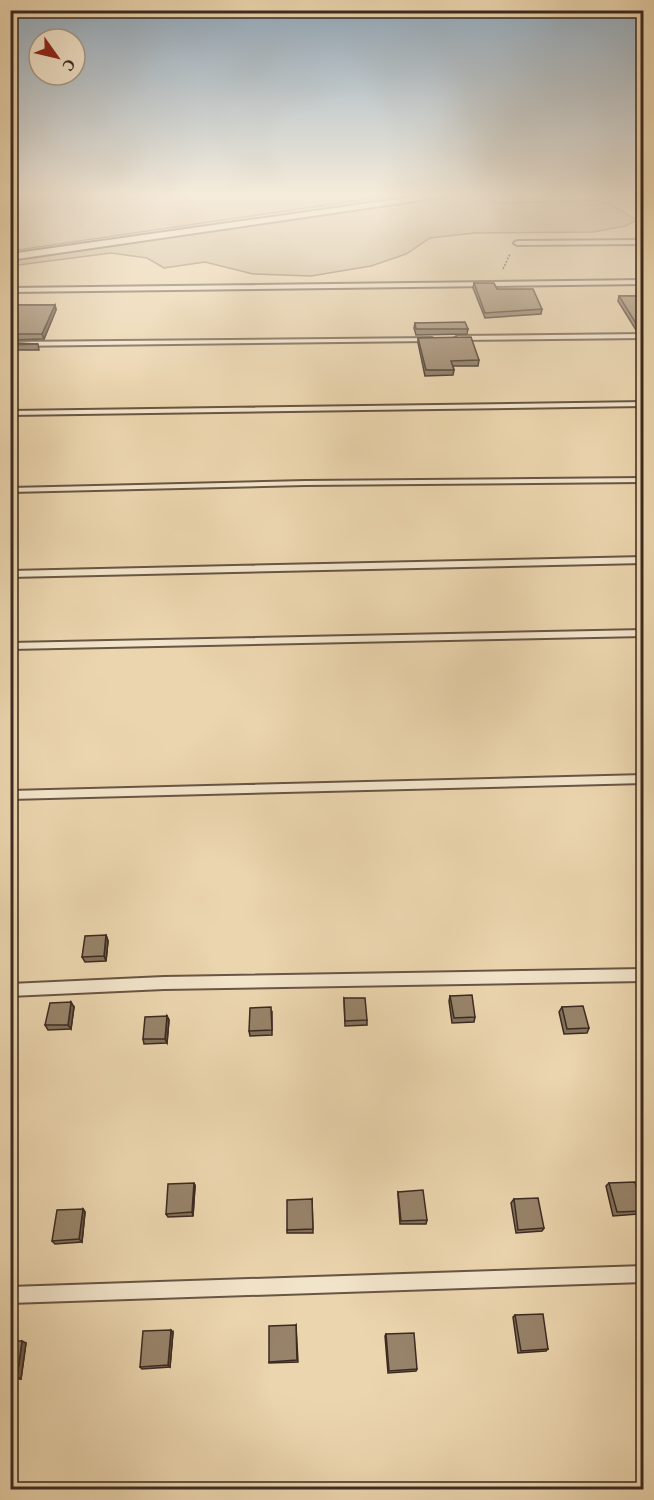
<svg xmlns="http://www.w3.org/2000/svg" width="654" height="1500" font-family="Vollkorn,serif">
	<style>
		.green { fill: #cdb896; stroke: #84715c; stroke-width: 1.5 }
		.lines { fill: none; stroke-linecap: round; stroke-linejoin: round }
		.lane-casing { stroke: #685544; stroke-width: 4 }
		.street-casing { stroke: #685544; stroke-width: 4 }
		.path { stroke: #3c2a21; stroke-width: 1.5; stroke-dasharray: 2 1.5; stroke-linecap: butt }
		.lane { fill: #f2e4ca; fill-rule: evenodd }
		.street { fill: #f2e4ca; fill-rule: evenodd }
		.wall { fill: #82715b; stroke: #3c2a21; stroke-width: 1.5 }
		.shaded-wall { fill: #6a5c4a; stroke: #3c2a21; stroke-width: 1.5 }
		.building { fill: #97836a; stroke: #3c2a21; stroke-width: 1.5 }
	</style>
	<rect width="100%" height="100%" fill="#ebd5ae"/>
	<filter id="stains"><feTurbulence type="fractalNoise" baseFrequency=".00333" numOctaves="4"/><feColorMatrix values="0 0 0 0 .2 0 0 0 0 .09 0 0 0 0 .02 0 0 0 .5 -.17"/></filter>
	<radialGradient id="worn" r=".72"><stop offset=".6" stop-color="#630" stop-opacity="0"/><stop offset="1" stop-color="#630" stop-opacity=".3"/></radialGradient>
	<path class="green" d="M11,196H382V197L11,251Z
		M447,196L486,197L485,199L497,203L593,200L610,204L637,220L625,226L593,232L474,233L430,238L406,254L371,266L311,276L253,274L205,262L164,268L147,258L111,253L11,266L10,258Z"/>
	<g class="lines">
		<g class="lane-casing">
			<path id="lane" d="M644,240V244L517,245L514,243L517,241Z
				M644,280V284L10,292V288Z
				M644,334V338L458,340L455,338L458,336Z
				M432,338L433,339L430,341L10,346V342Z
				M644,402V406L10,415V411Z
				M644,478V482L305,485L10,492V488L305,481Z
				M644,557V563L10,577V571Z
				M644,630V636L10,649V643Z
				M644,775V783L10,799V791Z
				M644,969V981L164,989L10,996V984L164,977Z
				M644,1266V1282L10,1303V1287Z"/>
		</g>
		<g class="street-casing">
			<path id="street" d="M419,196H449L10,260V254Z"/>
		</g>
		<path class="path" d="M623,196L644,207
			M503,269L510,254"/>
		<use href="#lane" class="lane"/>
		<use href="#street" class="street"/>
	</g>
	<path class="wall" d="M474,283L497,289L542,309L541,314L485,318L473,288Z
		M619,296H644V330H636L618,301Z
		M10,305H55L56,310L44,339L10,340Z
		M415,323L468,329L467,334L416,335L414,328Z
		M418,338L479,360L478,366H453L454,370L453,375L425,376L418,343Z
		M10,343L38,344L39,350H10Z
		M106,935L108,941L106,961L85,962L82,957Z
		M450,996L475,1017L474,1022L452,1023L449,1001Z
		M344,998L367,1020V1025L345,1026Z
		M74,1007L71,1029L48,1030L45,1025Z
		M562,1007L589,1028L587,1033L564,1034L559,1012Z
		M272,1012V1035L250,1036L249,1031Z
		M167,1016L169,1020L167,1043L144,1044L143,1039Z
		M609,1183L642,1211L638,1214L613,1216L606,1186Z
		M195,1186L193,1216L168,1217L166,1214Z
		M398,1192L427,1220L426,1224H400L398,1195Z
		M312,1199L313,1233H287V1230Z
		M514,1199L544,1228L542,1231L516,1233L511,1203Z
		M83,1209L85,1212L82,1242L55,1244L52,1241Z
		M515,1315L548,1349L546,1351L518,1353L513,1317Z
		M296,1325L298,1362L269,1363V1362Z
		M173,1332L170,1367L142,1369L140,1367Z
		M386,1334L417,1369L416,1371L388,1373L385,1336Z
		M10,1341L26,1343L21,1379H10Z"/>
	<path class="shaded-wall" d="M55,305L56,310L44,339L42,334Z
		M106,935L108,941L106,961L104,956Z
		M71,1002L74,1007L71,1029L68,1025Z
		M167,1016L169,1020L167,1043L165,1039Z
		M194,1183L195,1186L193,1216L192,1212Z
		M83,1209L85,1212L82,1242L79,1239Z
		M171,1330L173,1332L170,1367L168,1365Z
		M22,1341L26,1343L21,1379L17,1377Z"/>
	<path class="building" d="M474,283H494L497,289H533L542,309L485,313Z
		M619,296H644V325H637Z
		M10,305H55L42,334H10Z
		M465,322L468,329H416L415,323Z
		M471,337L479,360L451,361L454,370H426L418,338Z
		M10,343L38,344L10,345Z
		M106,935L104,956L82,957L85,936Z
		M472,995L475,1017L454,1018L450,996Z
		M344,998H365L367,1020L345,1021Z
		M71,1002L68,1025H45L50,1003Z
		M583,1006L589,1028L567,1029L562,1007Z
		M271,1007L272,1030L249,1031L250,1008Z
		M167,1016L165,1039H143L145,1017Z
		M635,1182L642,1211L617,1212L609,1183Z
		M194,1183L192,1212L166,1214L168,1184Z
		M423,1190L427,1220L401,1221L398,1192Z
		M538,1198L544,1228L518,1230L514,1199Z
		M312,1199L313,1229L287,1230V1200Z
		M83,1209L79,1239L52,1241L57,1210Z
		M543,1314L548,1349L521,1351L515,1315Z
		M296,1325L297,1360L269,1362V1326Z
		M171,1330L168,1365L140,1367L143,1331Z
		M414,1333L417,1369L389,1371L386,1334Z
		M10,1341H22L17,1377L10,1378Z"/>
	<linearGradient id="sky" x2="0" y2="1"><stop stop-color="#91aabe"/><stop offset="0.48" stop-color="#f6ecdb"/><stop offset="1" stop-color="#f6ecdb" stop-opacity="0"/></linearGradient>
	<rect width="654" height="406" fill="url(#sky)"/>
	<rect width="654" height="1500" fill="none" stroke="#ebd5ae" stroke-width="36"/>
	<rect x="12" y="12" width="630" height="1476" fill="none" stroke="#3c2a21" stroke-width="3"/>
	<rect x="18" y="18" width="618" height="1464" fill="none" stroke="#3c2a21" stroke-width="1.5"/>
	<g transform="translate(57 57) rotate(124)"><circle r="28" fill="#f2e4ca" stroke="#a99a86" stroke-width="1.5"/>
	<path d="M0-4.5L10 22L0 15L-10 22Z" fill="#8f2418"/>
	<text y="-9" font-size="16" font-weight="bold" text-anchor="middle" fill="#3c2a21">С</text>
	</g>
	<rect width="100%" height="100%" filter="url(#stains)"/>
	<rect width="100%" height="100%" fill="url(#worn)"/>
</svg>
